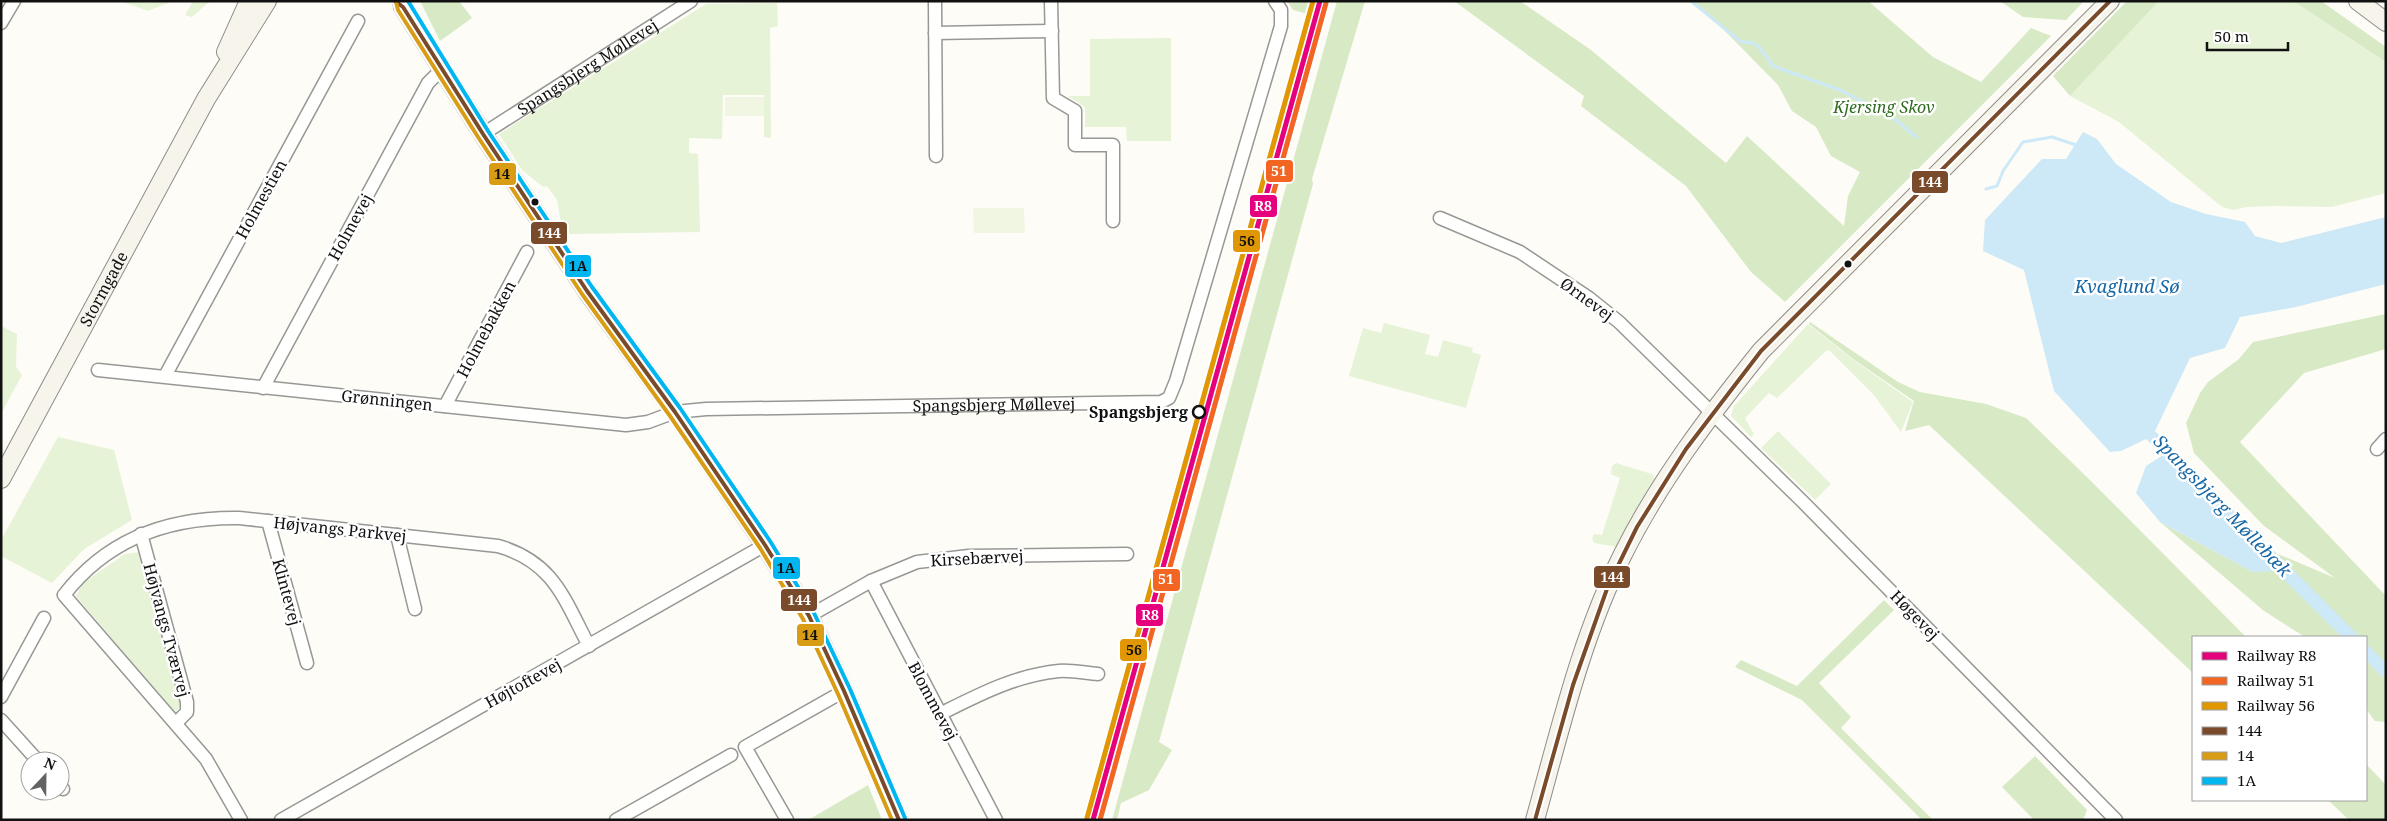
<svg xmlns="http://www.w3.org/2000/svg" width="2387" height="821" font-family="'Noto Serif',serif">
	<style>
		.green { fill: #e7f3d7 }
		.forest { fill: #d8eac5 }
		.pitch { fill: #f0f6e1 }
		.water { fill: #cde8f7 }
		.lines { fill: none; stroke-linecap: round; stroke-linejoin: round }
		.stream { stroke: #cde8f7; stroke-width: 3 }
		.street-casing { stroke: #979795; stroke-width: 15 }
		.secondary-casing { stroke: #8e8d8b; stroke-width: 20 }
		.street { stroke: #fffffe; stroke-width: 12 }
		.secondary { stroke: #f6f4eb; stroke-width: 18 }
		.bus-1-casing { stroke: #fff; stroke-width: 8 }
		.bus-2-casing { stroke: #fff; stroke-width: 8 }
		.bus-3-casing { stroke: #fff; stroke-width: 8 }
		.bus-1 { stroke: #7a4b2a; stroke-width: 4 }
		.bus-2 { stroke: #d89c15; stroke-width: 4 }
		.bus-3 { stroke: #00b6f0; stroke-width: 4 }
		.rail-1-casing { stroke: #fff; stroke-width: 9 }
		.rail-2-casing { stroke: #fff; stroke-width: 9 }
		.rail-3-casing { stroke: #fff; stroke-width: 9 }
		.rail-1 { stroke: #e5007d; stroke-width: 5 }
		.rail-2 { stroke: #f26522; stroke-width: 5 }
		.rail-3 { stroke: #e09702; stroke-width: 5 }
		.bus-dot { fill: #111; stroke: #fff; stroke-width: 2 }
		.stop-dot { fill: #fff; stroke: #111; stroke-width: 2.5 }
		.labels { text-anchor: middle; stroke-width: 5; stroke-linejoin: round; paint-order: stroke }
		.street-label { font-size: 16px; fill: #111; stroke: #fff }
		.park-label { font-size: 16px; font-style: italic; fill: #2f6b1f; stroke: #fff }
		.stop-label { font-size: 16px; font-weight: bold; fill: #111; stroke: #fff; text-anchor: end }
		.water-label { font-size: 18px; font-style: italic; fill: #1768a6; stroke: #fff }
		.line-badge { stroke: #fff; stroke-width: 2 }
		.badge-label { font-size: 14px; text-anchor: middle; font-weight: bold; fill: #fff }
		.pale-badge-label { font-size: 14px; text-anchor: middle; font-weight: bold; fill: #111 }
	</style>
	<rect width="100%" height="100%" fill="#fdfcf7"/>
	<path class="green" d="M120,1H173L148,11Z
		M193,1H210L192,17L185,15Z
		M2159,1H2293L2386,62V193L2332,207L2275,206L2247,207L2233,210L2222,207L2119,122L2070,96Z
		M777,3L778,26L770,28L771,138L764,137V95H723L722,139L689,138V153L698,154L700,232L570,234L561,223L557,200L547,186L543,187L522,170L499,134L706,4Z
		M1171,38V141H1127L1126,127H1085V107L1068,96H1090V39Z
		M1384,323L1430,335L1425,354L1438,357L1443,340L1473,348L1472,352L1481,355L1466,408L1349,376L1363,328L1381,333Z
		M1808,324L1852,359L1913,402L1901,432L1874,395L1829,350L1826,351L1777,398L1769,393L1745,418L1754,434L1751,437L1731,416L1734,406Z
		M1,326L17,334L16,367L22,375L1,414Z
		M1778,431L1831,484L1815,500L1761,448Z
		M58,437L114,450L132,520L84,549L52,583L1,556V540Z
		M1616,463L1652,474L1655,479L1617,547L1594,543L1592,538L1594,534L1602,535L1620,478L1611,474L1612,466Z
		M141,552L180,705L175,713L76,596L83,583L125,554Z"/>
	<path class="forest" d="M420,1H459L472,18L440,41Z
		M1287,1H1312L1308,14L1293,10Z
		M1337,1H1365L1312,179L1313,184L1159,742L1172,750L1149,790L1121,803L1117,820H1112Z
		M1454,1H1520L1591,50L1726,163L1747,136L1844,226L1848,196L1860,172L1831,156L1816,127L1792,111L1778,85L1725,31L1691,1H1868L1933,57L1981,82L2031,28L2051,36L1785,302L1751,272L1686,186L1581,106L1584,96Z
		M2000,1H2084L2066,20L2023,17Z
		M2127,1H2159L2070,96L2053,76Z
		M2293,1H2321L2386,47V62Z
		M2386,314V349L2304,373L2240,442L2386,596V722L2375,721L2366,709V637H2305L2264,611L2160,522L2253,572L2278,554L2335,578L2264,526L2194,453L2186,423L2200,393L2208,382L2239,359L2253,342Z
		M1810,322L1898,382L1920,392L1986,404L2026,418L2093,483L2246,637H2193V673L1929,425L1905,431L1914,401L1853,359L1809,324Z
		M1884,600L1894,610L1819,683L1851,717L1841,728L1933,820H1922L1802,700L1735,667L1741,660L1797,686Z
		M2035,756L2087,810L2083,820H2034L2002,787Z
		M2366,764L2386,785V820H2349L2328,800H2366Z
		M868,785L882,820H808Z"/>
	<path class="pitch" d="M725,97H764V116H725Z
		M973,208H1024L1025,233H974Z"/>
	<path class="water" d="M2083,132L2097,139L2116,164L2171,202L2206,214L2245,222L2255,236L2281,243L2386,217V284L2296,307L2240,317L2225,348L2190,358L2155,431L2360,637H2342L2275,571L2253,572L2160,522L2136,493L2146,466L2163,455L2146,439L2121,451L2110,452L2054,391L2024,270L1983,251L1985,220L2042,159H2066Z
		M2366,643L2386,663V673L2382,677L2366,660Z"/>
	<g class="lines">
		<path class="stream" d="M1691,1L1741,42L1753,43L1759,47L1773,66L1840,90L1891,116L1916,137
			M1986,189L1997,186L2003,171L2023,142L2052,137L2079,146"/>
		<g class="street-casing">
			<g id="street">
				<path d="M935,1L936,156"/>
				<path d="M1051,1L1053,98L1075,111V145H1113V221"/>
				<path d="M1,23L14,1"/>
				<path d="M935,33L1052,31"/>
				<path id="s1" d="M483,134L691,1"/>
				<path d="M1440,218L1520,252L1589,298L1619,322L1803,502L2116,820"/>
				<path id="s2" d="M98,370L626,425L648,422L675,412L706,409L1161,402L1169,398L1176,381L1281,26V10L1275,1"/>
				<path d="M165,376L358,21"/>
				<path d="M263,388L428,83L442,69"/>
				<path d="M445,406L527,252"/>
				<path d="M2377,449L2386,439"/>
				<path d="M268,521L307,663"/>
				<path d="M141,534L187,702V712L176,723"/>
				<path d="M397,535L415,609"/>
				<path d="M871,581L996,820"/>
				<path d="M809,616L871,581L917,562L969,556L1127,554"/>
				<path d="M1,697L44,618"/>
				<path d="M940,714C978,695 1016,675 1059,671C1071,670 1085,673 1098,674"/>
				<path d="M1,720L38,761"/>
				<path d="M60,786L63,789"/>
				<path d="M241,820L206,759L64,595C108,538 169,517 239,518L498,546C554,562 564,599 589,646"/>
				<path d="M281,820L765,545"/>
				<path d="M616,820L731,755"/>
				<path d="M787,820L745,747L844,691"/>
			</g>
		</g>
		<g class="secondary-casing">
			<g id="secondary">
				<path d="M402,1L403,7L483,134L587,291L675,412L765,545L809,616L844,691L899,820"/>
				<path d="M2358,1L2386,22"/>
				<path d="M226,52L249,1"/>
				<path id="s3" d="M1,479L206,99L267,1"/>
				<path d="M1535,820C1560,730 1581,638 1623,554C1660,480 1709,416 1761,351L2110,1"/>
			</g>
		</g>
		<use href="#street" class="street"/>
		<use href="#secondary" class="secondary"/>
		<g class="bus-1-casing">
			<path id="bus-1" d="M395,1L403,7L483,134L587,291L675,412L765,545L809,616L844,691L899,820
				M1535,820L1573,685L1608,586L1637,527L1686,449L1761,351L2110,1"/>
		</g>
		<g class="bus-2-casing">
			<path id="bus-2" d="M396,2L398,10L478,137L582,294L670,416L760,548L803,619L838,694L892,820"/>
		</g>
		<g class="bus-3-casing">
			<path id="bus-3" d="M408,1L488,131L592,287L680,408L770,541L814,613L850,689L905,818"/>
		</g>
		<use href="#bus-1" class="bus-1"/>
		<use href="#bus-2" class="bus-2"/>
		<use href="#bus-3" class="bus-3"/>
		<g class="rail-1-casing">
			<path id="rail-1" d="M1093,820L1320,1"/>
		</g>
		<g class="rail-2-casing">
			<path id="rail-2" d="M1100,820L1326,3"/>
		</g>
		<g class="rail-3-casing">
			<path id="rail-3" d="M1087,818L1313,1"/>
		</g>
		<use href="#rail-1" class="rail-1"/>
		<use href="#rail-2" class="rail-2"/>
		<use href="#rail-3" class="rail-3"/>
	</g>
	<g class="bus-dot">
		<circle cx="535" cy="202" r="4.5"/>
		<circle cx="1848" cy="264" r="4.5"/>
	</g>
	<circle class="stop-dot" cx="1199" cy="412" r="6"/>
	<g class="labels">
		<g class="street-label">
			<text dy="6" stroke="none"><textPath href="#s1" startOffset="124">Spangsbjerg Møllevej</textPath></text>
			<text transform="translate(261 199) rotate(-61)" y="6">Holmestien</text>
			<text transform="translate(350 227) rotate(-61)" y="6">Holmevej</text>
			<text dy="6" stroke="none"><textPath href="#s3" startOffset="216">Stormgade</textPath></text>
			<text transform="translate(1587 299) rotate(36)" y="6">Ørnevej</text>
			<text transform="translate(486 329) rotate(-62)" y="6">Holmebakken</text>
			<text transform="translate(387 400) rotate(6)" y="6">Grønningen</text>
			<text dy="6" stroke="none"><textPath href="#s2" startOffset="901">Spangsbjerg Møllevej</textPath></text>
			<text transform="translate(340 529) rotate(6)" y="6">Højvangs Parkvej</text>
			<text transform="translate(977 558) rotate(-3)" y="6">Kirsebærvej</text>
			<text transform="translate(287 592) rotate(75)" y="6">Klintevej</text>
			<text transform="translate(1915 615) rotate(46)" y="6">Høgevej</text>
			<text transform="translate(167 630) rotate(75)" y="6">Højvangs Tværvej</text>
			<text transform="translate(523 683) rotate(-29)" y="6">Højtoftevej</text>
			<text transform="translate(933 701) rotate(62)" y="6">Blommevej</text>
		</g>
		<g class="park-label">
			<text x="1884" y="113">Kjersing Skov</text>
		</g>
		<g class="stop-label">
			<text x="1188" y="418">Spangsbjerg</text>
		</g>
		<g class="water-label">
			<text x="2127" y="293">Kvaglund Sø</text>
			<text transform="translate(2222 506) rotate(46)" y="6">Spangsbjerg Møllebæk</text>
		</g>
	</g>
	<g class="line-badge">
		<rect x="1265" y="159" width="29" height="24" rx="5" fill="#f26522"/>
		<rect x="488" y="162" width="29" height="24" rx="5" fill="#d89c15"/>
		<rect x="1911" y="170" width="38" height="24" rx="5" fill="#7a4b2a"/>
		<rect x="1249" y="194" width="29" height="24" rx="5" fill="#e5007d"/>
		<rect x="530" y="221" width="38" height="24" rx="5" fill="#7a4b2a"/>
		<rect x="1232" y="229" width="29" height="24" rx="5" fill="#e09702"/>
		<rect x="564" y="254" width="28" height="24" rx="5" fill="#00b6f0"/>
		<rect x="772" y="556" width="29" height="24" rx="5" fill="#00b6f0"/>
		<rect x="1593" y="565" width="38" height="24" rx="5" fill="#7a4b2a"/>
		<rect x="1152" y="568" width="29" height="24" rx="5" fill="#f26522"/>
		<rect x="780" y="588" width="38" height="24" rx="5" fill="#7a4b2a"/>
		<rect x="1135" y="603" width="29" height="24" rx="5" fill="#e5007d"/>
		<rect x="796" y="623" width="29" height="24" rx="5" fill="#d89c15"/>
		<rect x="1119" y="638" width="29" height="24" rx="5" fill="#e09702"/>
	</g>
	<g class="badge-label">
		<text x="1279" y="176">51</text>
		<text x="1930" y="187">144</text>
		<text x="1263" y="211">R8</text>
		<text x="549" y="238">144</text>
		<text x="1612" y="582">144</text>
		<text x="1166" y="584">51</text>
		<text x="799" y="605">144</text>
		<text x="1150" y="620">R8</text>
	</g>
	<g class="pale-badge-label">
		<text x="502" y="179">14</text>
		<text x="1247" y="246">56</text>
		<text x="578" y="271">1A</text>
		<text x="786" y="573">1A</text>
		<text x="810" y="640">14</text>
		<text x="1134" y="655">56</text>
	</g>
	<rect width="2387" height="821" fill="none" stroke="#111111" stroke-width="5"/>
	<rect x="2192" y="636" width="175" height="165" fill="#ffffff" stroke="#a0a0a0"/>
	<rect x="2202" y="652" width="25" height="8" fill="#e5007d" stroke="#a0a0a0"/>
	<text x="2237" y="661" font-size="15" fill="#111111">Railway R8</text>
	<rect x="2202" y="677" width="25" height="8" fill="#f26522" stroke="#a0a0a0"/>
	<text x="2237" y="686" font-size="15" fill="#111111">Railway 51</text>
	<rect x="2202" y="702" width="25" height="8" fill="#e09702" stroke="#a0a0a0"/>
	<text x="2237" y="711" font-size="15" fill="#111111">Railway 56</text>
	<rect x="2202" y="727" width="25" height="8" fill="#7a4b2a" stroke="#a0a0a0"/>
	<text x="2237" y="736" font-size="15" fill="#111111">144</text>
	<rect x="2202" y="752" width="25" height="8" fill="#d89c15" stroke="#a0a0a0"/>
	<text x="2237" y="761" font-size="15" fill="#111111">14</text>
	<rect x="2202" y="777" width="25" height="8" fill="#00b6f0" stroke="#a0a0a0"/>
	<text x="2237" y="786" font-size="15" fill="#111111">1A</text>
	<g transform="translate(45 776) rotate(22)"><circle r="24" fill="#ffffff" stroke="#a0a0a0"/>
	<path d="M0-4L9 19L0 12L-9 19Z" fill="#646362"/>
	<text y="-8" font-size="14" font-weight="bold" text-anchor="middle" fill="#111111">N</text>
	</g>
	<path d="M2207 42v8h81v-8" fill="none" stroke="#111111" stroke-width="2.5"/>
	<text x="2214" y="42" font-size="15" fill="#111111" stroke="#ffffff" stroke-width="4" paint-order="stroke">50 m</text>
</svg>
